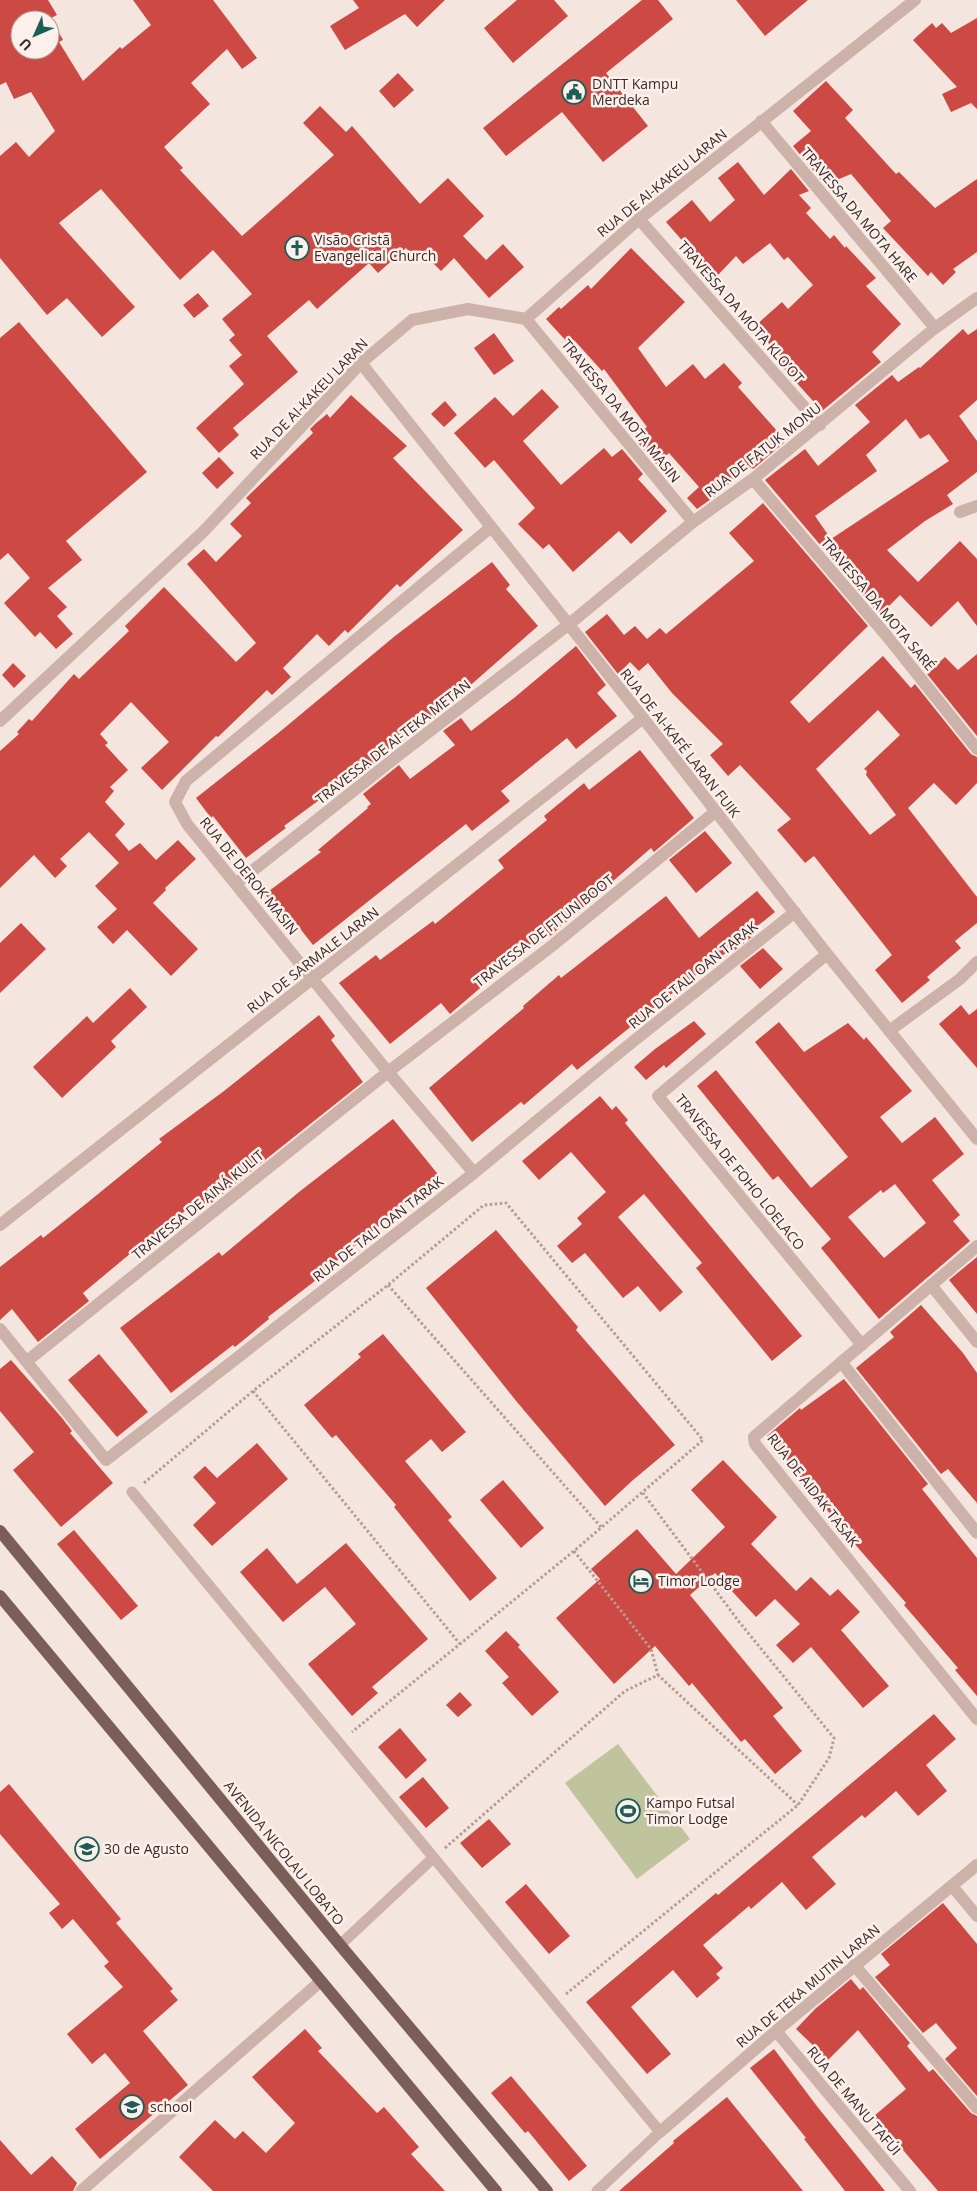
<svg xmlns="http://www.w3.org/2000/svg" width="977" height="2191" font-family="'Open Sans',sans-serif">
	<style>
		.green { fill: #bfc49d }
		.building { fill: #cc4944; fill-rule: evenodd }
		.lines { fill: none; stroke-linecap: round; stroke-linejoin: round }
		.path { stroke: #b99b93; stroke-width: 3; stroke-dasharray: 2.5 2.5; stroke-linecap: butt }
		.service { stroke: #cdb2a9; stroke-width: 11 }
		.minor { stroke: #cdb2a9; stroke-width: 12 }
		.primary { stroke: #7c5e59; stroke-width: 12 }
		.labels { text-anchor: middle; stroke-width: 5; stroke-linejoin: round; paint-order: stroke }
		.poi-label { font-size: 14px; fill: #3a2b29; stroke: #fbf0eb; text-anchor: start }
		.street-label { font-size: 14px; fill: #3a2b29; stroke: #fbf0eb }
	</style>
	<rect width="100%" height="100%" fill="#f4e5de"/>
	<path class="green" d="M618,1744L690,1839L637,1879L565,1783Z"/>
	<path class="building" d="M0,0H48L57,15L51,18L63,40L59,42L83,81L120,47L122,49L151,25L133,0H213L257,58L242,69L227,49L191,83L210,104L164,147L183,168L180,170L242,236L334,155L303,123L320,106L346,132L352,126L420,204L448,178L484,216L463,236L486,260L503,244L524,267L489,298L454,258L441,271L421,251L414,257L406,248L378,273L369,263L317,309L309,300L267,336L298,372L233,428L239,435L219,453L196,428L244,384L229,366L242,355L229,340L235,335L222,319L252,294L213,250L180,280L101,189L59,223L135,307L102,337L67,298L47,315L0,258V156L16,142L29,157L55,131L31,92L14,99L6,82L0,85ZM20,20H50V50H20Z
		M353,0H445L417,27L405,14L345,50L330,26L359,8Z
		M517,0H554L568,16L513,63L484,28Z
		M642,0H658L673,19L606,73L648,126L603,162L562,112L506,156L483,128Z
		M736,0H808L765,36Z
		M977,18V109L971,103L951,112L942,94L957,87L913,40L932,23L936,28L942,23L951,33Z
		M398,73L414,90L394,108L379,91Z
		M826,81L853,110L845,118L896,174L899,172L935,208L977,179V252L953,269L956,272L943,285L931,272L928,276L883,228L891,221L851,174L825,185L793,146L811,131L793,111Z
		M738,162L764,195L791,169L809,191L799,195L811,208L806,213L830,239L834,235L845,248L846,246L876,278L866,286L901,324L872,352L881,362L822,411L778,362L782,358L754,327L782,302L788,309L813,285L788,257L784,260L770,243L743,264L736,256L717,276L693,253L666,222L692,200L710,222L735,200L718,178Z
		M631,248L685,302L638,348L666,387L693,364L705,379L724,363L742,383L738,387L786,441L753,469L751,467L747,471L745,469L718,494L697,509L687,498L699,487L669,453L656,464L634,438L647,427L604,369L602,371L574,340L569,344L546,319L559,307L561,309L588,285L591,289Z
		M198,293L209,306L194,318L183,305Z
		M19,322L147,472L66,541L82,560L48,588L67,607L57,616L73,634L56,649L40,632L35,637L4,603L30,578L8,553L0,560V338Z
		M963,329L968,335L977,329V400L959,416L977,441V472L947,495L953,504L925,521L887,550L918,582L960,541L977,559V626L958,601L931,627L900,595L880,615L765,480L805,449L818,466L870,422L855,405L892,375L898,382L919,367L920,368ZM906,419L920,439L929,434L949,461L831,539L815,516L877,471L866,455Z
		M494,333L514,361L494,375L474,348Z
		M542,389L559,407L523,441L561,485L604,448L612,457L622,449L643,474L638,479L667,511L631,544L619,531L573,572L549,544L543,549L518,524L535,508L494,460L485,468L454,433L495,397L513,416Z
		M351,395L407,446L393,458L463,530L400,587L397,584L348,633L345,630L329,646L317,634L283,668L291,677L272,695L267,690L218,737L216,736L162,790L141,768L169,742L131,702L100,734L108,743L105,745L128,770L110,787L114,791L105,802L125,824L115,835L129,851L140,843L156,860L178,840L196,859L165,888L166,890L153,903L198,949L171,976L127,930L113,944L97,927L117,909L95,886L119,863L89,832L60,859L67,866L55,878L34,855L0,888V751L19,734L17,732L29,719L32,721L74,674L79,679L129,631L125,626L164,587L236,662L256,643L187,564L204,549L216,562L242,536L230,524L251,503L246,498L313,433L310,429L315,424L327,414L330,418Z
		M445,401L457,415L444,427L431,414Z
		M219,457L234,473L217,489L202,473Z
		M763,503L868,626L790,702L809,723L883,656L911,688L915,684L971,754L977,757V783L956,805L934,783L908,808L977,897V923L955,941L961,948L927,977L930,980L902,1003L875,970L892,955L814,856L805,863L777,830L791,819L740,765L728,776L710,755L723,744L672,693L648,663L639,671L630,662L618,674L585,632L607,614L624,635L635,626L647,639L660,628L666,634L754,561L729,533ZM878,710L900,735L864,769L867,771L866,775L896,815L870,835L816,769Z
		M492,562L510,585L506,589L538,626L449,704L450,705L433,719L429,715L387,751L388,753L352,781L349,778L284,826L286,828L246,858L213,816L211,818L196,798L282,730L395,636Z
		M576,646L606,685L597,693L617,716L576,749L567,738L501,791L510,801L472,831L466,824L313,945L287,912L282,916L265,894L321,852L318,850L368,808L367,807L371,804L363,794L399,765L410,779L455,745L443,731L461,718L471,731L514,698Z
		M977,654V736L927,674L945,657L958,670Z
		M13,663L26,676L14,688L2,675Z
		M640,750L694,818L654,852L651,848L550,936L546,931L450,1014L441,1003L390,1044L339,983L376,955L380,960L433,921L435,924L504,868L498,860L547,820L544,816L584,783L589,790Z
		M705,831L732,863L696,893L669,860Z
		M757,891L775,912L750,932L753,936L730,954L727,952L680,987L577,1070L572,1064L524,1105L521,1102L472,1142L429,1088L524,1008L523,1006L559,975L561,978L666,896L699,938Z
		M21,923L46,949L0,993V943Z
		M763,948L783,969L760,989L740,966Z
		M130,988L147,1007L111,1041L116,1047L62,1098L33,1067L87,1016L93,1023Z
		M961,1005L969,1015L977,1009V1068L939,1024Z
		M319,1015L335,1036L331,1040L363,1082L206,1207L199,1199L151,1240L149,1238L83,1293L89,1301L38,1342L12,1309L0,1320V1267L41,1235L43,1238L87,1203L162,1142L159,1139L224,1091Z
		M694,1021L706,1034L666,1068L664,1065L646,1080L634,1067L655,1049Z
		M779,1022L804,1052L848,1023L864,1040L866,1037L912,1091L880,1117L902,1143L935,1117L964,1154L932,1180L960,1215L953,1221L970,1241L879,1319L821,1248L831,1239L778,1176L773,1180L697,1086L716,1070L811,1188L848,1157L755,1042ZM895,1184L926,1223L884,1258L848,1217L881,1190L883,1193Z
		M600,1096L612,1110L616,1106L628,1120L625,1123L802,1336L772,1361L696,1268L702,1263L644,1194L618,1217L683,1292L660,1312L638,1286L623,1298L585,1253L572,1263L557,1246L582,1224L577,1218L606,1192L571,1152L539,1180L522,1161Z
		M393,1119L441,1178L401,1208L323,1272L324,1274L268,1317L269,1319L235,1347L233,1345L171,1393L120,1328L219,1252L222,1256L299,1192Z
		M496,1230L578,1327L576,1330L675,1445L633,1480L605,1506L517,1402L426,1288Z
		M977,1257V1314L949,1280Z
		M921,1305L963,1353L977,1373V1503L948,1469L941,1474L856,1368L894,1337L890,1332Z
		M383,1334L466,1432L442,1452L431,1439L405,1461L452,1517L448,1520L497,1578L470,1601L394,1507L396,1505L336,1435L332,1438L304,1405L361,1357L358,1354Z
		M99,1354L148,1412L117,1437L68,1380Z
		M11,1360L62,1418L72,1431L70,1433L113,1483L61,1527L13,1470L34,1452L0,1411V1369Z
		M844,1379L928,1484L922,1489L977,1558V1696L955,1670L958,1668L904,1605L906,1603L853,1542L767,1436L800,1408L801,1410Z
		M257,1443L288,1479L212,1546L193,1525L216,1503L193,1477L205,1466L217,1478Z
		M723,1460L777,1517L751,1544L796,1591L811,1577L830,1596L838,1589L860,1612L841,1630L889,1686L863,1708L811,1647L793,1663L776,1645L800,1624L775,1599L756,1617L715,1573L690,1595L783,1708L773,1716L802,1751L775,1774L745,1739L741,1742L692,1683L689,1686L655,1646L614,1684L556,1618L600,1579L591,1569L637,1529L676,1574L725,1527L691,1490Z
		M503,1480L544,1528L521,1548L480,1500Z
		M74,1530L138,1606L121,1620L57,1544Z
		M346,1543L428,1639L372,1687L378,1693L352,1716L308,1664L356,1624L325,1587L283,1622L240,1572L267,1548L297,1584Z
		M506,1631L520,1645L518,1647L559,1692L532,1716L502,1683L509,1677L485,1651Z
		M460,1692L472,1705L458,1717L446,1705Z
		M934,1714L956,1739L926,1765L947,1791L918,1816L896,1791L865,1818L862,1815L812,1857L836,1884L806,1910L782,1882L751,1909L749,1906L703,1945L723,1968L716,1974L720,1978L697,1998L673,1970L631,2007L671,2054L647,2074L586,2002L716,1893L718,1895Z
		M400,1728L427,1760L406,1779L378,1747Z
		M423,1777L449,1808L426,1828L399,1797Z
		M9,1784L121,1919L116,1923L173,1989L170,1991L178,2000L143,2031L188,2085L100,2159L75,2129L130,2083L105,2053L92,2064L67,2034L123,1987L104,1966L109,1962L73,1919L62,1929L49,1913L60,1904L0,1834V1792Z
		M489,1819L511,1844L482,1868L460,1843Z
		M526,1884L570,1936L549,1954L505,1902Z
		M943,1903L977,1944V2096L945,2059L957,2048L936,2023L923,2033L875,1977L890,1965L881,1954Z
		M851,1979L860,1990L863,1987L910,2043L907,2046L929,2072L933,2069L971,2113L977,2116V2191H938L874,2116L906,2089L858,2030L828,2060L796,2029L815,2009Z
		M305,2029L322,2048L318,2051L377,2113L384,2107L419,2147L411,2154L445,2191H213L179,2157L215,2120L235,2139L243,2131L266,2153L295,2123L252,2077Z
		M774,2049L816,2105L885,2191H845L804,2139L806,2138L750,2068Z
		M511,2076L587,2166L569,2181L528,2131L525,2133L491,2093Z
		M727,2097L803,2191H619L674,2143L673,2141Z
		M0,2140L31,2175L52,2156L77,2183L73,2191H0Z"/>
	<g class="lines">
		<path class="path" d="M388,1285L601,1527
			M253,1391L460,1644
			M144,1483L253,1391L388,1285L484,1205L506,1203L703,1440L574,1551L352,1732
			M574,1551L651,1649L658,1675
			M445,1848L625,1691L658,1675L798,1805
			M566,1994L798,1805L829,1758L834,1738L740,1623L643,1493"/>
		<path class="service" d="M132,1492L660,2132L597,2191
			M340,1945L433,1858"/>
		<path class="minor" d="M761,121L935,328
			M639,219L820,425
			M526,319L693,522
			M361,363L643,718L827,954L977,1139
			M753,479L886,635L977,749
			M960,512L977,506
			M0,721L204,531L361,363L412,320L468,309L526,319L639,219L915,0
			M237,883L400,754L568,625L693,522L753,479L935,328L977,298
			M827,954L658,1096L862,1345
			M889,1031L960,979L977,962
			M474,1173L388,1072L187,824L175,802L186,781L490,528
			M0,1225L643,718
			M977,1246L754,1437L755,1444L977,1719
			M931,1285L977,1342
			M0,1329L106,1460L474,1173L620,1052L795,912
			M27,1361L388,1072L553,945L715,812
			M841,1362L977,1533
			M952,1886L977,1916
			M854,1965L977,2108
			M776,2031L910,2191
			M660,2132L776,2031L977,1865
			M81,2191L321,1981"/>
		<path class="primary" d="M0,1531L340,1945L547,2191
			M0,1596L496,2191"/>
	</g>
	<defs>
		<g id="civic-ring" transform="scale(1.25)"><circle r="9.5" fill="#fbf0eb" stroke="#1c5e55" stroke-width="1.5"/><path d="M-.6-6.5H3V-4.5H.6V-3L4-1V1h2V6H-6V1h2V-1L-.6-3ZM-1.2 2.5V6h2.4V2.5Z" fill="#1c5e55"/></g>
		<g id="church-ring" transform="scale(1.25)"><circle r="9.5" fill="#fbf0eb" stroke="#1c5e55" stroke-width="1.5"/><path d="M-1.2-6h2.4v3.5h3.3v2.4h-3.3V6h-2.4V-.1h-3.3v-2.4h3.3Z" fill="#1c5e55"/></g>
		<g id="hotel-ring" transform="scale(1.25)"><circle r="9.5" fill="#fbf0eb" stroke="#1c5e55" stroke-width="1.5"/><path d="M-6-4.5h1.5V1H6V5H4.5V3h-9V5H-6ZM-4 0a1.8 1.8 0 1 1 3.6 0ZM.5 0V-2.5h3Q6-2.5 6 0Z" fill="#1c5e55"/></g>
		<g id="stadium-ring" transform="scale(1.25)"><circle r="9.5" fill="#fbf0eb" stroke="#1c5e55" stroke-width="1.5"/><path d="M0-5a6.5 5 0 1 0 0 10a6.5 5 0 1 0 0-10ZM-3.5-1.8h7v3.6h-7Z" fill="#1c5e55"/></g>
		<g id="school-ring" transform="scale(1.25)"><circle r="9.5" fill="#fbf0eb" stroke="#1c5e55" stroke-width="1.5"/><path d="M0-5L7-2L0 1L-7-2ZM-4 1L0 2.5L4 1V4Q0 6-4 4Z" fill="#1c5e55"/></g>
	</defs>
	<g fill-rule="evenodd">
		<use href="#civic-ring" x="574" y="92"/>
		<use href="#church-ring" x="297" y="248"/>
		<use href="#hotel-ring" x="641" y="1581"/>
		<use href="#stadium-ring" x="628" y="1811"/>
		<use href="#school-ring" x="87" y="1849"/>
		<use href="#school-ring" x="132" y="2107"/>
	</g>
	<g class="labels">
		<g class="poi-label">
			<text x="592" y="89">DNTT Kampu<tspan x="592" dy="16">Merdeka</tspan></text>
			<text x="314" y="245">Visão Cristã<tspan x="314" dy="16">Evangelical Church</tspan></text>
			<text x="658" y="1586">Timor Lodge</text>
			<text x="646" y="1808">Kampo Futsal<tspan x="646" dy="16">Timor Lodge</tspan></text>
			<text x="104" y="1854">30 de Agusto</text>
			<text x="150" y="2112">school</text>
		</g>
		<g class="street-label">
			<text transform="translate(662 183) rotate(-39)" y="5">RUA DE AI-KAKEU LARAN</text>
			<text transform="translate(859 215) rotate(50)" y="5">TRAVESSA DA MOTA HARE</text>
			<text transform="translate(741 312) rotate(49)" y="5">TRAVESSA DA MOTA KLO’OT</text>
			<text transform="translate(309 399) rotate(-46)" y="5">RUA DE AI-KAKEU LARAN</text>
			<text transform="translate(621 411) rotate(51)" y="5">TRAVESSA DA MOTA MASIN</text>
			<text transform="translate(763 450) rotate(-38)" y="5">RUA DE FATUK MONU</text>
			<text transform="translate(878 604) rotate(50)" y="5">TRAVESSA DA MOTA SARÉ</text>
			<text transform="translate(393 742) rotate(-38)" y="5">TRAVESSA DE AI-TEKA METAN</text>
			<text transform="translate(680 743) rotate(52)" y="5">RUA DE AI-KAFÉ LARAN FUIK</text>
			<text transform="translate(249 876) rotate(51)" y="5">RUA DE DEROK MASIN</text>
			<text transform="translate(544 931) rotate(-38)" y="5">TRAVESSA DE FITUN BOOT</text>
			<text transform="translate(313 960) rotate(-38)" y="5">RUA DE SARMALE LARAN</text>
			<text transform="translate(693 975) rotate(-39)" y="5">RUA DE TALI OAN TARAK</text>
			<text transform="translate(740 1172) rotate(51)" y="5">TRAVESSA DE FOHO LOELACO</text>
			<text transform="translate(198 1205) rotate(-39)" y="5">TRAVESSA DE AINÁ KULIT</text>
			<text transform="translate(378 1229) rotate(-38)" y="5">RUA DE TALI OAN TARAK</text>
			<text transform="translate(813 1490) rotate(52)" y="5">RUA DE AIDAK TASAK</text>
			<text transform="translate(284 1853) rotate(51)" y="5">AVENIDA NICOLAU LOBATO</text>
			<text transform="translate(808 1986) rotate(-40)" y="5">RUA DE TEKA MUTIN LARAN</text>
			<text transform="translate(854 2101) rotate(50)" y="5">RUA DE MANU TAFÚI</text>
		</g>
	</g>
	<g transform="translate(35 35) rotate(225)"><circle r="24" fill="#fbf0eb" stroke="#aea19d"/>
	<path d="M0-4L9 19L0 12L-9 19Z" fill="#1c5e55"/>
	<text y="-8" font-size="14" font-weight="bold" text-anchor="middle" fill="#3a2b29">U</text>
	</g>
</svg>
